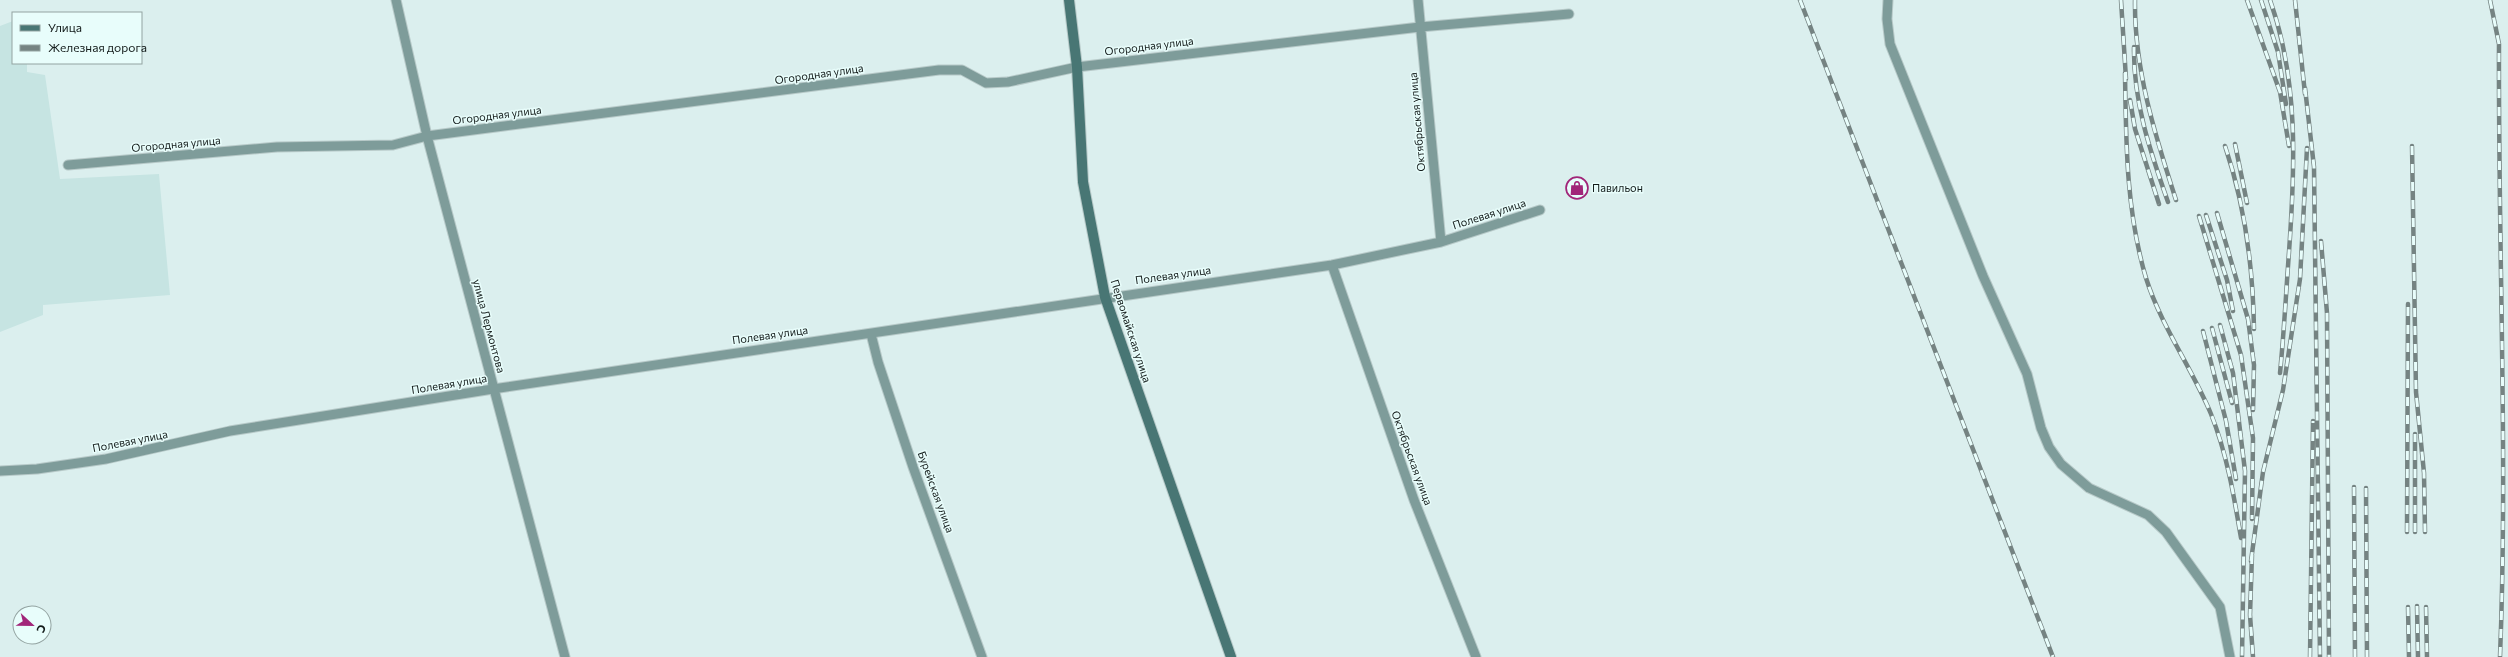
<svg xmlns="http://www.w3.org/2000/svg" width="2508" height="657" font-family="Commissioner,sans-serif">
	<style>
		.built { fill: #c6e4e2 }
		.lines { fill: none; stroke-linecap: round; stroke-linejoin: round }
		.minor-casing { stroke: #b7c9c8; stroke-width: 11 }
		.secondary-casing { stroke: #b7c9c8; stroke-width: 12 }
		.minor { stroke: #7e9c9a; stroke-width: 9 }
		.secondary { stroke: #487674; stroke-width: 10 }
		.rail-casing { stroke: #758382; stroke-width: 4.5 }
		.rail { stroke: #e8fdfb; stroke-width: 3; stroke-dasharray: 9; stroke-linecap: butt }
		.labels { text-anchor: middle; stroke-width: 3; stroke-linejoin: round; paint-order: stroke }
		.street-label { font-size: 11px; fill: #131b1a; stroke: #e8fdfb }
		.poi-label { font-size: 11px; fill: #131b1a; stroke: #e8fdfb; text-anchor: start }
	</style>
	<rect width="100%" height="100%" fill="#dbefee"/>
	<path class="built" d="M13,21V63H27V72L45,75L60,179L159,174L170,295L43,305V315L0,332V26Z"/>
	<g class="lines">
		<g class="minor-casing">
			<path id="minor" d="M396,0L427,136L565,657
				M1418,0L1441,242
				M1888,0L1887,19L1890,44L1983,276L2027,374L2041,428L2049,447L2061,464L2089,488L2148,515L2166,532L2220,607L2230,657
				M68,165L277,147L393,145L427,136L939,70H962L986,83L1008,82L1077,67L1420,27L1569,14
				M1332,265L1414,500L1476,657
				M871,334L878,362L913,467L982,657
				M0,471L37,469L106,459L230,431L493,389L1332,265L1441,242L1540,210"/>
		</g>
		<g class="secondary-casing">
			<path id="secondary" d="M1069,0L1077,67L1083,182L1105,297L1231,657"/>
		</g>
		<use href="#minor" class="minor"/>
		<use href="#secondary" class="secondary"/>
		<g class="rail-casing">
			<path id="rail" d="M1800,0L2053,657
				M2121,0L2126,79
				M2135,0C2134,69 2155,135 2176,200
				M2247,0L2280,92L2289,146
				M2261,0L2278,52L2286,104
				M2270,0C2299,82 2295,167 2289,252C2286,293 2284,333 2280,373
				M2295,0L2305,94
				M2490,0L2499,44C2498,248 2508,453 2500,657
				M2134,47C2133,101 2150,151 2168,202
				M2125,73C2126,142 2126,211 2146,278C2161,326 2192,368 2211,414C2227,454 2234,496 2241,538
				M2305,88L2314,167L2320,657
				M2130,100L2135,129L2159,204
				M2235,144L2247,203
				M2225,146C2245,205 2253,266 2254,329
				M2412,146L2416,392L2424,473L2425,532
				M2217,213L2248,319L2254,365L2253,410
				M2206,215L2227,280L2233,311
				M2199,216L2241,355L2253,438L2252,519
				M2321,241L2327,313L2329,657
				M2220,325L2233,373L2245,471L2242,657
				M2212,328L2232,403
				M2203,331L2226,421L2236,479
				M2354,487L2355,657
				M2366,488L2367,657
				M2407,532L2408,304
				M2415,532V434
				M2252,555L2250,615L2253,657
				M2251,561L2263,472L2283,390L2300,279L2307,148
				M2417,606L2418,657
				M2408,607L2409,657
				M2426,607L2427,657
				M2310,657L2313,421"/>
		</g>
		<use href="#rail" class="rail"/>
	</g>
	<defs>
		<g id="shop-ring" transform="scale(1.15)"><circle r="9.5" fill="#e8fdfb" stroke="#a12579" stroke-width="1.5"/><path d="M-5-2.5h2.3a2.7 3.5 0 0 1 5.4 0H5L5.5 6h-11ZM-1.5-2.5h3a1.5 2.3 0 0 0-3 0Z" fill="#a12579"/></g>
	</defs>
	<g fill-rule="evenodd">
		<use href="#shop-ring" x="1577" y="188"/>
	</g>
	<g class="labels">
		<g class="street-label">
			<text transform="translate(1149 46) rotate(-7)" y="4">Огородная улица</text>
			<text transform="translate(819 74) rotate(-8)" y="4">Огородная улица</text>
			<text transform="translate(497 115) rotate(-7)" y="4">Огородная улица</text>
			<text transform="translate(1417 122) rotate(-95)" y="4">Октябрьская улица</text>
			<text transform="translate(176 144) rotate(-5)" y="4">Огородная улица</text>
			<text transform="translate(1489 214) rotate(-18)" y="4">Полевая улица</text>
			<text transform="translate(1173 275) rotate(-8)" y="4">Полевая улица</text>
			<text transform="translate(489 326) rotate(75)" y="4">улица Лермонтова</text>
			<text transform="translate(1131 331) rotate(72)" y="4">Первомайская улица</text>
			<text transform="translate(770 335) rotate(-8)" y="4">Полевая улица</text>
			<text transform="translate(449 384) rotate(-9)" y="4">Полевая улица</text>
			<text transform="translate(130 441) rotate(-11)" y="4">Полевая улица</text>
			<text transform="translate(1412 458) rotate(70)" y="4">Октябрьская улица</text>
			<text transform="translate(936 492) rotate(70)" y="4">Бурейская улица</text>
		</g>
		<g class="poi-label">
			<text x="1592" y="192">Павильон</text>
		</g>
	</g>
	<rect x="12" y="12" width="130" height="52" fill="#e8fdfb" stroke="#93a3a1"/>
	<rect x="20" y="25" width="20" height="6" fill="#487674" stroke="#93a3a1"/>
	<text x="48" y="32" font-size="12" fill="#131b1a">Улица</text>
	<rect x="20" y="45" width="20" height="6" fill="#758382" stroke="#93a3a1"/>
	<text x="48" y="52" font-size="12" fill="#131b1a">Железная дорога</text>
	<g transform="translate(32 625) rotate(112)"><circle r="19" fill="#e8fdfb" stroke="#93a3a1"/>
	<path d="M0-3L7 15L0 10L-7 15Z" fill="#a12579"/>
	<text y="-6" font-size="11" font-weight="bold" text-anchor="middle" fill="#131b1a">С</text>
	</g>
</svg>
